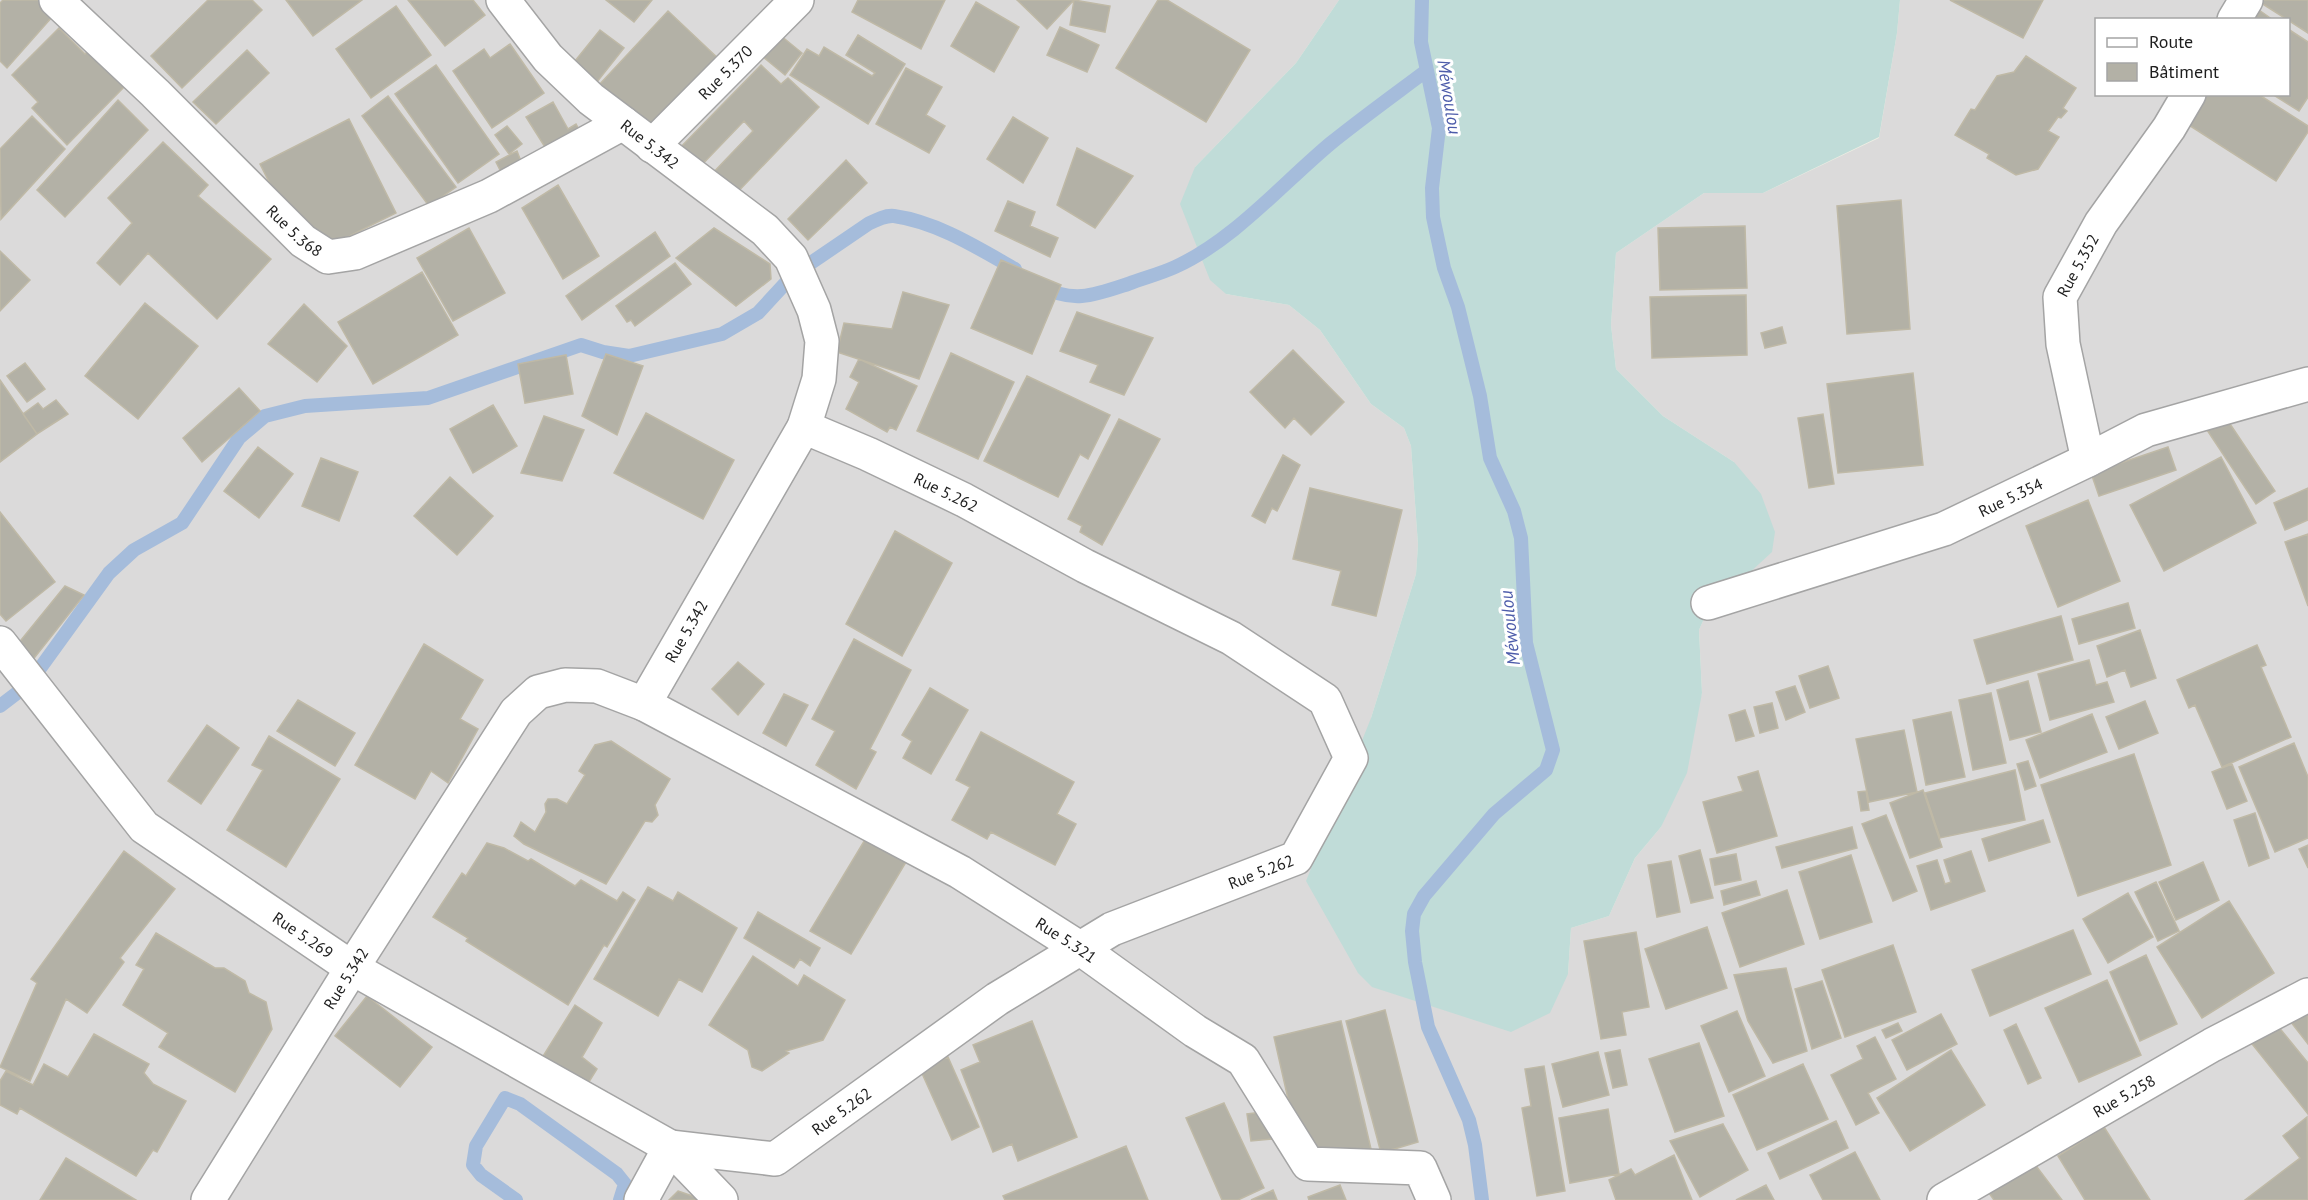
<svg xmlns="http://www.w3.org/2000/svg" width="2308" height="1200" font-family="'PT Sans',sans-serif">
	<style>
		.residential { fill: #dbdada; fill-rule: evenodd }
		.wetland { fill: #c0dcd8 }
		.lines { fill: none; stroke-linecap: round; stroke-linejoin: round }
		.stream { stroke: #a5bcdb; stroke-width: 14 }
		.building { fill: #b3b1a6; stroke: #bfb9a6; stroke-width: 1.5 }
		.minor-casing { stroke: #a4a4a4; stroke-width: 36 }
		.minor { stroke: #fff; stroke-width: 33 }
		.labels { text-anchor: middle; stroke-width: 6; stroke-linejoin: round; paint-order: stroke }
		.street-label { font-size: 16px; fill: #1d1d1d; stroke: #fff }
		.water-label { font-size: 18px; font-style: italic; fill: #4d5caa; stroke: #fff }
	</style>
	<rect width="100%" height="100%" fill="#eeeee3"/>
	<path class="residential" d="M0,0H1339L1296,63L1195,167L1226,294L1289,305L1320,330L1371,404L1404,428L1411,446L1418,545L1416,574L1371,718L1568,974L1571,928L1609,916L1635,858L1661,827L1702,693L1699,630L1707,612L1734,462L1663,416L1616,369L1611,325L1616,253L1704,193H1763L1879,138L1897,33L1900,0H2308V1200H0ZM2096,20H2288V94H2096Z"/>
	<path class="wetland" d="M1339,0H1900L1897,33L1879,137L1763,193H1704L1616,253L1611,325L1616,369L1663,416L1734,462L1761,494L1775,532L1772,552L1707,612L1699,630L1702,693L1687,773L1661,827L1635,858L1609,916L1571,928L1568,974L1550,1013L1511,1032L1372,987L1358,973L1306,881L1371,718L1416,574L1418,545L1411,446L1404,428L1371,404L1320,330L1289,305L1226,294L1210,280L1180,204L1195,167L1296,63Z"/>
	<g class="lines">
		<path class="stream" d="M1422,0L1421,42L1439,128L1432,188L1433,217L1444,268L1458,307L1480,396L1490,458L1514,511L1521,538L1526,643L1553,750L1546,770L1494,814L1424,896L1414,914L1412,931L1415,962L1428,1027L1469,1120L1475,1145L1482,1200
			M799,271L868,224C876,220 885,215 894,216C937,222 978,248 1015,269
			M1041,286C1073,304 1095,295 1128,284C1143,278 1160,274 1175,267C1233,241 1283,183 1331,143C1362,118 1394,95 1426,71
			M0,706L17,693L41,667L109,573L134,550L182,523L239,438L265,416L305,406L428,398L581,345L603,352L629,356L722,334L758,313L793,275
			M516,1200L481,1175L473,1165L476,1146L505,1098L520,1104L617,1174L625,1184L620,1200"/>
	</g>
	<path class="building" d="M3,0H51L60,8L7,68L0,61V3Z
		M208,0H252L262,10L182,88L151,56Z
		M286,0H362L313,36Z
		M408,0H473L485,15L445,46Z
		M606,0H652L634,22Z
		M858,0H945L921,49L852,12Z
		M1017,0H1074L1047,29Z
		M1074,0L1110,6L1105,32L1070,25Z
		M1158,0H1167L1250,50L1206,122L1116,68Z
		M1950,0H2043L2023,38Z
		M2259,0H2308V33L2258,1Z
		M976,2L1019,27L994,72L951,46Z
		M396,6L431,55L371,98L336,49Z
		M2259,10L2273,20H2253Z
		M668,11L722,62L651,138L598,86Z
		M1060,27L1099,45L1087,72L1047,55Z
		M59,28L85,54L91,48L127,84L67,145L32,108L38,102L12,75Z
		M2288,29L2308,42V97L2299,111L2272,94H2288Z
		M600,30L624,48L593,87L571,66Z
		M780,35L802,53L785,75L762,56Z
		M858,35L905,64L868,124L790,75L807,49L819,56L824,47L872,76L875,73L846,55Z
		M510,44L544,93L492,128L453,71L484,49L490,58Z
		M247,50L269,73L216,124L193,102Z
		M2026,56L2076,88L2063,108L2067,111L2061,118L2058,117L2048,131L2059,137L2038,169L2016,175L1987,158L1989,154L1955,135L1971,109L1975,110L1997,76L2014,72Z
		M436,65L499,154L458,183L395,94Z
		M761,65L781,84L788,78L819,107L731,199L709,177L753,131L744,121L694,173L674,154Z
		M906,68L942,87L926,115L945,126L929,153L876,124Z
		M2201,94H2258L2308,126V132L2276,181L2184,122Z
		M388,96L456,187L429,206L362,116Z
		M118,100L148,130L65,217L37,190Z
		M553,102L568,129L576,124L582,135L550,155L526,117Z
		M32,116L65,149L1,219L0,149Z
		M1013,117L1048,138L1023,183L987,159Z
		M349,119L396,213L307,257L260,164Z
		M507,126L522,144L509,154L495,135Z
		M163,142L208,185L198,196L271,259L217,319L148,253L120,285L97,263L132,223L108,198Z
		M1077,148L1133,176L1095,228L1057,205Z
		M517,151L525,172L506,182L496,162Z
		M846,160L867,183L808,240L788,219Z
		M558,185L599,256L563,279L522,208Z
		M1901,200L1910,329L1847,334L1837,206Z
		M1008,201L1035,212L1030,226L1058,238L1050,257L995,231Z
		M1745,226L1747,288L1660,290L1658,228Z
		M469,228L505,293L453,321L417,258Z
		M714,228L770,264L771,279L736,306L676,258Z
		M655,232L670,256L582,320L566,296Z
		M0,251L30,280L0,311Z
		M1001,260L1061,285L1032,354L971,328Z
		M675,263L691,284L635,326L631,320L627,322L616,306Z
		M422,272L458,335L373,384L338,322Z
		M903,292L949,305L919,379L837,352L844,323L892,329Z
		M1746,295L1747,355L1652,358L1650,297Z
		M145,303L198,346L138,419L85,376Z
		M304,304L347,346L317,382L268,344Z
		M1077,312L1153,338L1124,395L1090,382L1098,365L1060,351Z
		M1782,327L1786,343L1765,348L1761,333Z
		M1293,350L1344,402L1311,435L1294,418L1285,428L1250,392Z
		M951,353L1014,382L978,459L917,431Z
		M606,354L643,366L617,435L582,416Z
		M566,355L573,394L525,403L518,364Z
		M859,359L917,386L896,430L890,427L887,432L846,409L859,382L850,377Z
		M25,363L45,389L27,402L7,376Z
		M1913,373L1923,465L1838,473L1827,384Z
		M1027,376L1110,415L1088,459L1080,454L1058,497L984,461Z
		M0,380L37,434L0,462Z
		M239,388L260,411L202,462L183,438Z
		M56,400L68,414L37,434L23,414L38,403L43,409Z
		M493,405L517,446L473,473L450,429Z
		M646,413L734,460L703,519L614,473Z
		M1823,414L1834,484L1809,488L1798,418Z
		M2224,415L2275,491L2256,504L2205,427Z
		M544,416L584,430L562,481L521,473Z
		M1119,419L1160,439L1102,545L1080,532L1082,526L1068,519Z
		M258,447L293,474L259,518L224,491Z
		M2168,447L2176,470L2099,496L2091,473Z
		M1283,455L1300,465L1277,511L1272,508L1265,523L1252,516Z
		M2221,457L2256,523L2164,571L2130,505Z
		M321,458L358,472L339,521L302,506Z
		M450,477L493,516L457,555L414,516Z
		M1310,488L1402,510L1376,616L1332,605L1341,571L1293,559Z
		M2308,488V520L2285,530L2274,503Z
		M2088,500L2120,581L2058,607L2026,526Z
		M0,512L55,582L6,621L0,614Z
		M895,531L952,563L902,656L846,624Z
		M2308,534V606L2285,542Z
		M65,586L84,595L31,662L17,645Z
		M2128,603L2135,628L2079,644L2072,619Z
		M2061,616L2073,660L1987,684L1974,640Z
		M2140,630L2156,678L2131,687L2125,670L2107,677L2097,646Z
		M854,639L911,670L870,749L876,752L856,789L816,765L835,731L812,719Z
		M424,644L483,680L460,719L478,729L448,783L431,771L415,799L355,765Z
		M2257,645L2266,665L2261,667L2291,737L2222,767L2195,705L2189,708L2177,680Z
		M2089,660L2096,685L2107,682L2114,702L2050,720L2038,674Z
		M738,662L764,684L738,715L712,689Z
		M1828,666L1839,698L1810,708L1799,676Z
		M2028,681L2041,732L2010,740L1997,690Z
		M1795,686L1805,712L1786,720L1776,692Z
		M930,688L968,710L931,774L903,758L912,741L902,735Z
		M1991,693L2006,763L1973,770L1959,700Z
		M784,694L808,705L786,746L763,733Z
		M298,700L355,733L335,766L277,731Z
		M2145,701L2158,733L2119,749L2106,717Z
		M1772,703L1778,728L1760,733L1754,707Z
		M1745,710L1754,736L1736,741L1729,715Z
		M1951,712L1965,777L1926,785L1913,720Z
		M2092,714L2107,752L2040,778L2026,740Z
		M207,725L239,748L201,804L168,781Z
		M1904,730L1917,792L1869,802L1856,739Z
		M981,732L1074,782L1057,814L1076,824L1055,865L991,832L987,839L952,820L970,787L956,780Z
		M269,736L340,779L286,867L227,830L263,770L252,765Z
		M611,741L670,779L655,805L658,815L652,822L645,821L606,884L524,844L514,836L521,822L535,832L546,812L545,804L548,799H557L567,804L585,775L579,771L595,745Z
		M2294,743L2308,777V838L2275,852L2239,767Z
		M2134,754L2171,865L2078,896L2041,785Z
		M2028,761L2036,786L2025,790L2017,764Z
		M2232,764L2247,801L2227,809L2212,772Z
		M2015,770L2025,820L1940,838L1925,793Z
		M1758,771L1777,836L1717,853L1703,802L1743,791L1738,777Z
		M1923,790L1942,847L1910,858L1890,803Z
		M1866,791L1869,810L1861,811L1858,792Z
		M2255,813L2269,858L2249,866L2234,820Z
		M1886,815L1917,891L1893,901L1862,824Z
		M2043,820L2050,842L1989,861L1982,839Z
		M1852,827L1857,848L1782,868L1776,847Z
		M872,828L912,852L851,954L810,931Z
		M487,843L504,848L528,861L531,859L575,886L581,880L617,901L623,892L635,900L607,947L604,945L568,1005L466,941L468,938L433,917L462,873L466,876Z
		M2308,845V868L2299,849Z
		M1700,850L1713,898L1691,903L1679,856Z
		M124,851L175,889L120,958L124,962L87,1013L66,999L30,1081L0,1067L37,983L31,979Z
		M1971,851L1985,891L1931,910L1917,866L1937,860L1945,884L1951,882L1944,860Z
		M1736,854L1741,880L1715,885L1710,859Z
		M1851,855L1872,922L1820,939L1799,872Z
		M1671,861L1680,912L1657,917L1648,865Z
		M2203,862L2219,900L2176,920L2159,882Z
		M1756,881L1760,895L1724,905L1721,891Z
		M2156,882L2179,931L2158,941L2135,892Z
		M648,887L673,901L678,892L737,928L702,992L679,979L658,1016L594,979Z
		M1787,890L1804,944L1740,967L1722,913Z
		M2128,893L2153,937L2108,963L2083,919Z
		M2229,901L2274,973L2202,1018L2157,947Z
		M758,912L820,948L810,966L800,959L794,968L744,938Z
		M1707,927L1727,988L1666,1009L1645,949Z
		M2073,930L2091,974L1990,1016L1972,970Z
		M1636,932L1649,1007L1622,1012L1626,1035L1601,1039L1584,941Z
		M156,933L215,968H224L245,981L249,993L266,1002L272,1029L235,1092L159,1047L168,1033L123,1005L144,969L136,965Z
		M1893,945L1916,1012L1845,1037L1822,970Z
		M2146,955L2177,1024L2140,1041L2110,972Z
		M753,956L798,986L804,975L845,1000L823,1040L786,1051L789,1053L762,1071L752,1067L748,1050L709,1025Z
		M1786,968L1807,1051L1773,1063L1748,1021L1734,975Z
		M2107,980L2141,1055L2079,1082L2045,1008Z
		M1822,981L1841,1038L1812,1049L1795,989Z
		M367,996L432,1047L400,1087L335,1036Z
		M575,1005L602,1023L582,1057L597,1069L584,1090L540,1061Z
		M2308,1007V1044L2290,1021Z
		M1385,1010L1418,1142L1381,1153L1346,1021Z
		M1737,1011L1765,1076L1729,1092L1701,1026Z
		M1941,1014L1957,1044L1907,1070L1892,1040Z
		M2273,1020L2308,1063V1114L2249,1040Z
		M1032,1021L1077,1137L1018,1161L1012,1144L993,1152L961,1070L980,1062L973,1045Z
		M1341,1021L1371,1149L1303,1165L1274,1037Z
		M1898,1023L1902,1031L1886,1038L1882,1030Z
		M2016,1024L2041,1078L2028,1084L2004,1030Z
		M94,1034L149,1064L144,1073L153,1084L186,1101L157,1152L153,1150L136,1176L20,1108L17,1114L0,1105V1081L6,1071L33,1085L44,1064L68,1077Z
		M1875,1037L1896,1079L1868,1093L1879,1113L1856,1125L1831,1075L1863,1059L1857,1046Z
		M1699,1043L1724,1116L1675,1132L1649,1059Z
		M1620,1050L1627,1085L1613,1088L1605,1053Z
		M1951,1050L1985,1105L1910,1151L1877,1098Z
		M1598,1052L1609,1095L1563,1107L1552,1064Z
		M948,1057L979,1127L952,1140L920,1069Z
		M1803,1064L1828,1119L1757,1150L1733,1095Z
		M1544,1066L1565,1191L1537,1196L1522,1108L1531,1106L1525,1069Z
		M1224,1103L1264,1188L1238,1200H1222L1186,1118Z
		M1608,1109L1619,1174L1570,1183L1559,1118Z
		M1270,1111L1273,1139L1251,1141L1247,1114Z
		M2307,1117L2308,1200H2245L2300,1158L2283,1136Z
		M1836,1121L1848,1148L1780,1179L1768,1153Z
		M1723,1124L1748,1170L1700,1197L1670,1141Z
		M2104,1127L2150,1200H2085L2058,1156Z
		M1126,1146L1148,1200H1005L1003,1196Z
		M1855,1152L1880,1200H1823L1810,1175Z
		M2027,1154L2062,1200H1994L1984,1186Z
		M1674,1155L1692,1200H1616L1609,1180L1631,1169L1635,1175Z
		M66,1158L136,1200H40Z
		M1340,1185L1346,1200H1309L1308,1197Z
		M1766,1185L1774,1200H1736Z
		M1273,1190L1277,1200H1251Z
		M678,1191L704,1200H669Z"/>
	<g class="lines">
		<g class="minor-casing">
			<g id="minor">
				<path id="s1" d="M56,0L155,93L303,241L328,257L355,253L489,196L623,123"/>
				<path d="M2234,20L2246,0"/>
				<path id="s2" d="M652,146L797,0"/>
				<path id="s3" d="M2088,460L2063,344L2060,297L2101,223L2169,128L2189,94"/>
				<path id="s4" d="M1708,603L1944,529L2088,460L2146,430L2308,384"/>
				<path id="s5" d="M0,643L144,827L352,968L670,1147L721,1200"/>
				<path id="s6" d="M644,704L960,872L1081,949L1195,1031L1243,1060L1308,1164L1420,1168L1434,1200"/>
				<path id="s7" d="M208,1200L352,968L516,712L538,692L565,685L597,686L644,704L804,427L819,379L822,341L814,310L791,258L765,230L591,99L548,58L503,0"/>
				<path id="s8" d="M641,1200L670,1147L775,1159L997,999L1112,929L1296,858L1351,758L1325,700L1231,638L1085,566L964,500L868,454L804,427"/>
				<path id="s9" d="M1944,1200L2212,1045L2308,995"/>
			</g>
		</g>
		<use href="#minor" class="minor"/>
	</g>
	<g class="labels">
		<g class="street-label">
			<text dy="6" stroke="none"><textPath href="#s2" startOffset="104">Rue 5.370</textPath></text>
			<text transform="translate(650 144) rotate(38)" y="6">Rue 5.342</text>
			<text dy="6" stroke="none"><textPath href="#s1" startOffset="332">Rue 5.368</textPath></text>
			<text dy="6" stroke="none"><textPath href="#s3" startOffset="202">Rue 5.352</textPath></text>
			<text transform="translate(946 492) rotate(26)" y="6">Rue 5.262</text>
			<text dy="6" stroke="none"><textPath href="#s4" startOffset="321">Rue 5.354</textPath></text>
			<text dy="6" stroke="none"><textPath href="#s7" startOffset="801">Rue 5.342</textPath></text>
			<text dy="6" stroke="none"><textPath href="#s8" startOffset="734">Rue 5.262</textPath></text>
			<text dy="6" stroke="none"><textPath href="#s5" startOffset="426">Rue 5.269</textPath></text>
			<text dy="6" stroke="none"><textPath href="#s6" startOffset="484">Rue 5.321</textPath></text>
			<text dy="6" stroke="none"><textPath href="#s7" startOffset="261">Rue 5.342</textPath></text>
			<text dy="6" stroke="none"><textPath href="#s9" startOffset="208">Rue 5.258</textPath></text>
			<text dy="6" stroke="none"><textPath href="#s8" startOffset="248">Rue 5.262</textPath></text>
		</g>
		<g class="water-label">
			<text transform="translate(1449 97) rotate(81)" y="6">Méwoulou</text>
			<text transform="translate(1510 628) rotate(-96)" y="6">Méwoulou</text>
		</g>
	</g>
	<rect x="2095" y="18" width="195" height="78" fill="#ffffff" stroke="#a5a5a5" stroke-width="1.5"/>
	<rect x="2107" y="38" width="30" height="9" fill="#ffffff" stroke="#a5a5a5" stroke-width="1.5"/>
	<text x="2149" y="48" font-size="18" fill="#1d1d1d">Route</text>
	<rect x="2107" y="63" width="30" height="18" fill="#b3b1a6" stroke="#a5a5a5" stroke-width="1.5"/>
	<text x="2149" y="78" font-size="18" fill="#1d1d1d">Bâtiment</text>
</svg>
